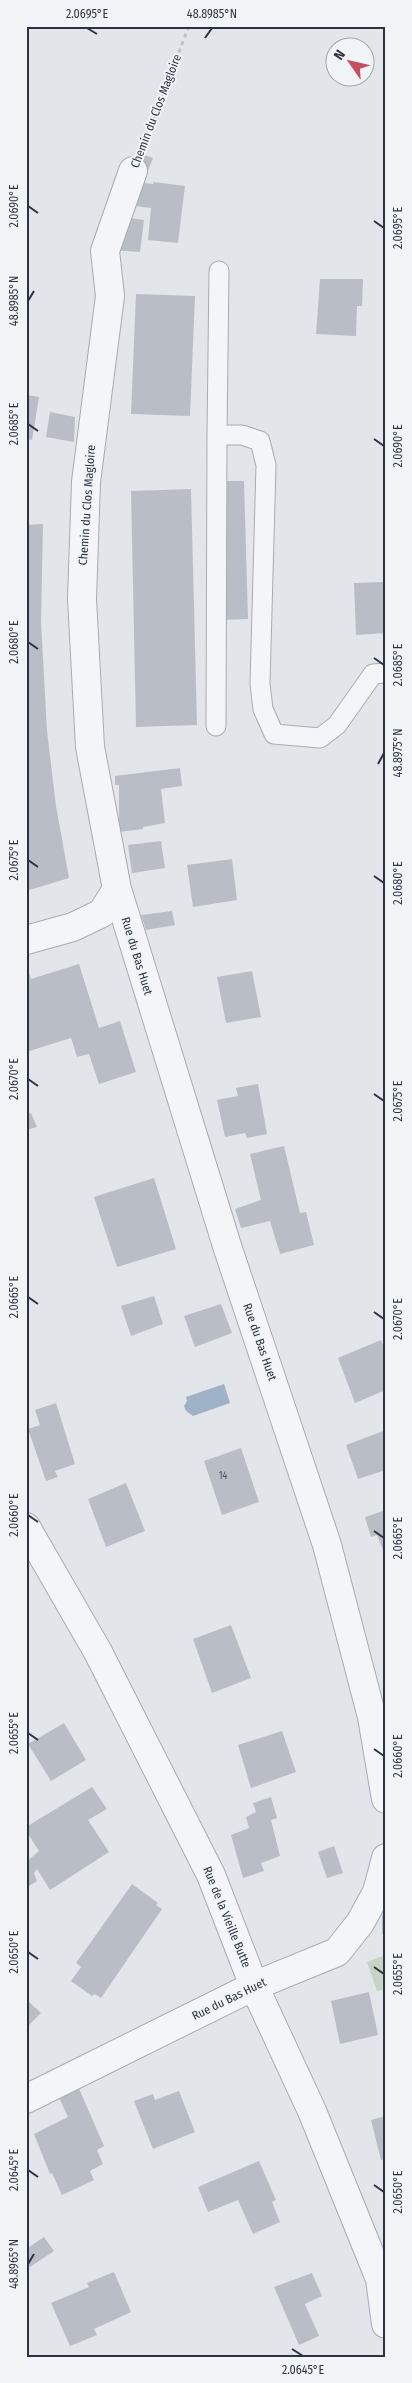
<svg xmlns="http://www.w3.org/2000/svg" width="412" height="2383" font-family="'Fira Sans Condensed',sans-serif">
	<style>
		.green { fill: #c7d3c3 }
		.water { fill: #9fb2c8 }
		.building { fill: #b9bec6 }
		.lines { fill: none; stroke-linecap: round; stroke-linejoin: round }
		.service-casing { stroke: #a7acb3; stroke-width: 21 }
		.minor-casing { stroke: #a7acb3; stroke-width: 30 }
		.path { stroke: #c0c2c8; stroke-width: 3; stroke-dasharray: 4 4; stroke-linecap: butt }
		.service { stroke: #f4f5f8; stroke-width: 19 }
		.minor { stroke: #f4f5f8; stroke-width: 28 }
		.ticks { fill: none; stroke: #2b3241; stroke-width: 2 }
		.labels { text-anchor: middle; stroke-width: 4; stroke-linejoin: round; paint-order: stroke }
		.number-label { font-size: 10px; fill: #4e5562 }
		.street-label { font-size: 12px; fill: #2b3241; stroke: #f1f4f7 }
		.neatline { fill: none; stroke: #2b3241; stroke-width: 2 }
		.ticks-label { font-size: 12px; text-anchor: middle; fill: #2b3241 }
	</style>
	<rect width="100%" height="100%" fill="#e2e5e9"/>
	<path class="green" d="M383,1956L386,1966V1989L377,1991L367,1962Z"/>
	<path class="water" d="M224,1384L230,1403L193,1416L186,1411L184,1406L187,1401L186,1397Z"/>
	<path class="building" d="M144,155L153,158L147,173L138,171Z
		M134,182L153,184L154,182L185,186L178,243L148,240L151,208L127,205Z
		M123,217L144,220L140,252L112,250Z
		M320,279H363L362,306H357L356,336L316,334Z
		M136,294L195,296L190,416L131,414Z
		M26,395L39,397L32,440L26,439Z
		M50,412L75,417L74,442L46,437Z
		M219,481H244L248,619L222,620Z
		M191,489L197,725L136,727L131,491Z
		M43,524L41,622L47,731L56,806L69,878L26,891V525Z
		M386,582V633L356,635L354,583Z
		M180,768L182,786L161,789L165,823L143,827V829L119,832V785H115V776Z
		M161,841L165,868L132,873L128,845Z
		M232,859L237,900L193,907L187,865Z
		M172,911L175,925L146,930L141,915Z
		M79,964L99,1028L120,1021L136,1072L99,1084L89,1054L77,1057L71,1038L26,1052V965L31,979Z
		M252,971L261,1017L226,1023L217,977Z
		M258,1084L267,1134L247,1138L245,1133L225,1137L217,1100L238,1096L236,1088Z
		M31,1113L37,1127L26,1130V1114Z
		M284,1146L300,1213L306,1212L314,1245L280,1254L270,1221L241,1228L235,1209L261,1200L250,1154Z
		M154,1178L176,1249L117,1267L94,1197Z
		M154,1296L163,1324L131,1336L121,1306Z
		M221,1304L232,1333L195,1347L184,1316Z
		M381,1340L386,1353V1390L355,1403L338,1358Z
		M56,1403L75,1464L55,1471L58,1477L46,1481L28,1429L40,1425L35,1410Z
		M386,1430V1470L358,1479L346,1445Z
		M241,1448L259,1502L222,1515L204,1461Z
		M126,1483L145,1531L106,1547L88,1499Z
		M386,1510V1558L377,1535L371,1537L365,1517Z
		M231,1625L251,1678L212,1693L193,1639Z
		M64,1723L86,1760L51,1781L28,1744Z
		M282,1731L296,1772L251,1788L238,1745Z
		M92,1787L107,1809L88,1820L109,1852L50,1890L37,1869L34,1873L37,1881L26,1888V1862L39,1851L26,1831V1827Z
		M271,1797L277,1818L271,1820L280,1856L261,1863L264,1871L243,1878L231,1835L249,1828L246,1817L256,1812L253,1803Z
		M334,1846L343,1873L327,1878L318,1852Z
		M132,1884L158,1903L156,1905L162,1909L101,1998L95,1994L92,1996L71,1981L81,1967L76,1963Z
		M386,1914V1933L382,1934V1915Z
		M369,1992L378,2035L340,2044L331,2001Z
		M26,1999L41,2013L26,2028Z
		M77,2084L104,2146L97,2150L103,2164L90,2171L94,2180L62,2195L52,2173L50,2174L34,2134L68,2117L57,2093Z
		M179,2091L195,2132L153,2149L134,2101L153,2094L155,2100Z
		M386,2116V2159L381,2160L371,2120Z
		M259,2161L276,2200L272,2202L280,2222L253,2234L238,2200L208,2212L198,2187Z
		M44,2237L54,2251L30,2267L26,2261V2249Z
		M114,2272L131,2312L94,2329L97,2335L70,2346L51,2303L89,2287L87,2283Z
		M312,2273L322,2296L305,2304L319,2336L299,2345L274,2287Z"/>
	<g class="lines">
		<g class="service-casing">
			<path id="service" d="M219,271L217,435H242L260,441L266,465L260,684L263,709L274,734L320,738L337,725L373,674L386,673
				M216,726L217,435"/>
		</g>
		<g class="minor-casing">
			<path id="minor" d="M117,889L228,1249L327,1545L372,1717L386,1799
				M26,940L73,927L102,913L117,889L90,747L82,599L86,482L110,296L105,251L133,171
				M26,1527L98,1652L211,1875L254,1986L312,2111L380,2279L386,2324
				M26,2099L254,1986L337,1952L360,1923L377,1892L386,1858"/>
		</g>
		<path class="path" d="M144,142L189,26"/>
		<use href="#service" class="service"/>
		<use href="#minor" class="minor"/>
	</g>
	<path class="ticks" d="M87,28L97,34M205,38L212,28M28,206L38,213M374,221L384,228M28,301L34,291M28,424L38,431M374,439L384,446M28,642L38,649M374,658L384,665M378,764L384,753M28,860L38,867M374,876L384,883M28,1079L38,1086M374,1094L384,1101M28,1297L38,1304M374,1312L384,1319M28,1515L38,1522M374,1531L384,1538M28,1733L38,1740M374,1749L384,1756M28,1952L38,1959M374,1967L384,1974M28,2170L38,2177M374,2185L384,2192M28,2264L34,2254M292,2349L303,2356"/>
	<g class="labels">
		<g class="number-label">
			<text x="223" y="1479">14</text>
		</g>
		<g class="street-label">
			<text transform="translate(156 111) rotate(-69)" y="4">Chemin du Clos Magloire</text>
			<text transform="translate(87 505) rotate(-86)" y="4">Chemin du Clos Magloire</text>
			<text transform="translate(137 956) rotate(73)" y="4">Rue du Bas Huet</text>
			<text transform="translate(260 1342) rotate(71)" y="4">Rue du Bas Huet</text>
			<text transform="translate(227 1917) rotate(68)" y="4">Rue de la Vieille Butte</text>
			<text transform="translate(229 1999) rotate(-26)" y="4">Rue du Bas Huet</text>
		</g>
	</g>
	<rect width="412" height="2383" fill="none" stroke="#f1f4f7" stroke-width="55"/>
	<g transform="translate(350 62) rotate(304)"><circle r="24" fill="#f1f4f7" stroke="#a2a6ae"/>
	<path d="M0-4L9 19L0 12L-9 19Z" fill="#c84d5e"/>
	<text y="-8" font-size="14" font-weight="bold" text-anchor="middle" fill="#2b3241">N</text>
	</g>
	<rect x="28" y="28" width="356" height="2328" class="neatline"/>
	<g class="ticks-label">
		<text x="87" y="18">2.0695°E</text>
		<text x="212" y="18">48.8985°N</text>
		<text transform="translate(14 206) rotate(-90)" y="4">2.0690°E</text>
		<text transform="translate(398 228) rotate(-90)" y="4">2.0695°E</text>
		<text transform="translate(14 301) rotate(-90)" y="4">48.8985°N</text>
		<text transform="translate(14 424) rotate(-90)" y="4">2.0685°E</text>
		<text transform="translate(398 446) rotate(-90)" y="4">2.0690°E</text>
		<text transform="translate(14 642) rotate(-90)" y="4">2.0680°E</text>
		<text transform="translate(398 665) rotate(-90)" y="4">2.0685°E</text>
		<text transform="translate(398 753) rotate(-90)" y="4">48.8975°N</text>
		<text transform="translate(14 860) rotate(-90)" y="4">2.0675°E</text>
		<text transform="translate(398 883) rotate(-90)" y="4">2.0680°E</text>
		<text transform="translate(14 1079) rotate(-90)" y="4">2.0670°E</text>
		<text transform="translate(398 1101) rotate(-90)" y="4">2.0675°E</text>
		<text transform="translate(14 1297) rotate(-90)" y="4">2.0665°E</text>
		<text transform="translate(398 1319) rotate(-90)" y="4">2.0670°E</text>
		<text transform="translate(14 1515) rotate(-90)" y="4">2.0660°E</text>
		<text transform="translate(398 1538) rotate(-90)" y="4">2.0665°E</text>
		<text transform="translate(14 1733) rotate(-90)" y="4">2.0655°E</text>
		<text transform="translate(398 1756) rotate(-90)" y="4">2.0660°E</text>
		<text transform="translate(14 1952) rotate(-90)" y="4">2.0650°E</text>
		<text transform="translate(398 1974) rotate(-90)" y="4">2.0655°E</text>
		<text transform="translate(14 2170) rotate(-90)" y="4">2.0645°E</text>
		<text transform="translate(398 2192) rotate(-90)" y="4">2.0650°E</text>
		<text transform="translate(14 2264) rotate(-90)" y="4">48.8965°N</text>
		<text x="303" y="2374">2.0645°E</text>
	</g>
</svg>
